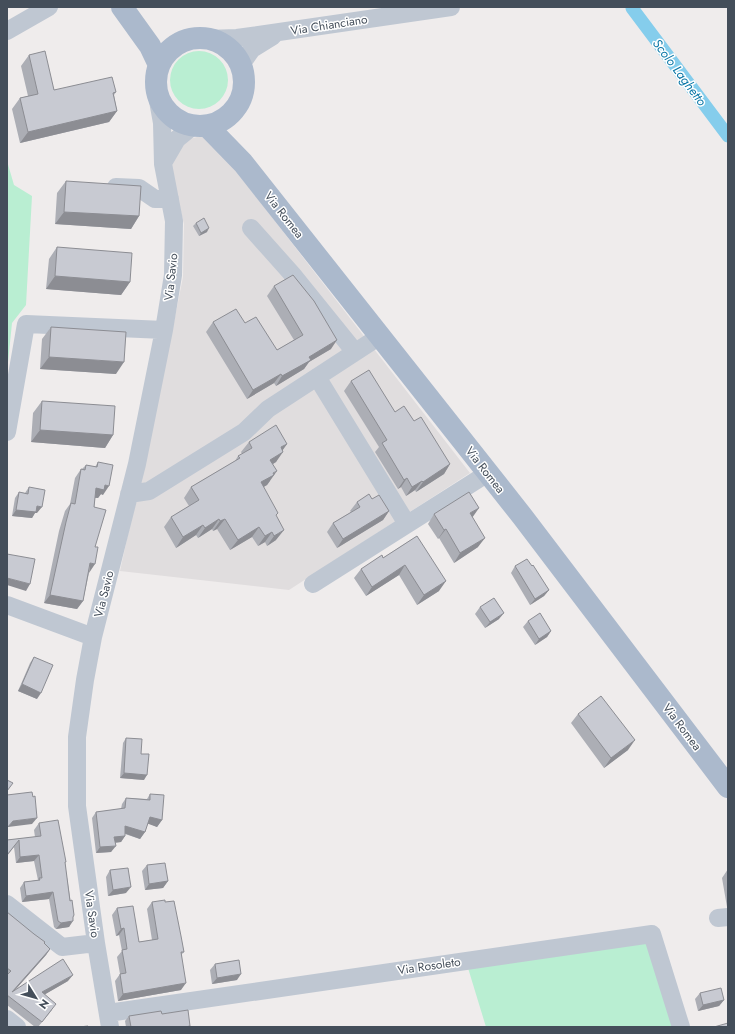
<svg xmlns="http://www.w3.org/2000/svg" width="735" height="1034" font-family="Jost,sans-serif">
	<style>
		.education { fill: #e0ddde }
		.green { fill: #b9eed2 }
		.lines { fill: none; stroke-linecap: round; stroke-linejoin: round }
		.canal { stroke: #85cdec; stroke-width: 13 }
		.minor { stroke: #bfc7d2; stroke-width: 18 }
		.major { stroke: #abb9cc; stroke-width: 22 }
		.wall { fill: #acaeb5 }
		.shaded-wall { fill: #8c8d93 }
		.building { fill: #c8cad2; stroke: #8c8d93 }
		.labels { text-anchor: middle; stroke-width: 3; stroke-linejoin: round; paint-order: stroke }
		.street-label { font-size: 12px; fill: #444e5a; stroke: #fff }
		.water-label { font-size: 13px; font-style: italic; fill: #0a77a7; stroke: #fff }
	</style>
	<rect width="100%" height="100%" fill="#efecec"/>
	<path class="education" d="M205,135L233,167L470,473L289,590L120,571L172,332L183,277L184,224L170,168L181,145L189,139Z"/>
	<path class="green" d="M170 80a29 29 0 1 1 58 0a29 29 0 1 1-58 0Z
		M7,161L14,185L32,196L26,305L12,323L7,372Z
		M642,940L654,949L674,1027H486L468,968Z"/>
	<g class="lines">
		<path class="canal" d="M632,8L728,136"/>
		<path class="minor" d="M7,31L49,7
			M206,39L237,38L451,7
			M240,66L252,49L273,36
			M163,163L177,139L193,126
			M116,187L139,188L155,199H170
			M251,228L292,274L355,352
			M317,377L407,524
			M7,432L26,324L164,330
			M129,494L149,491L244,432L268,409L380,336
			M313,584L488,473
			M7,605L93,637
			M7,904L62,947L96,943
			M718,918L728,917
			M108,1013L652,934L681,1027
			M7,1019L17,1027
			M110,1027L96,943L77,806V737L85,680L93,637L137,464L164,330L173,275L174,221L163,164L162,123L156,90"/>
		<path class="major" d="M122,7L150,46L159,65
			M156 82a44 44 0 1 1 88 0a44 44 0 1 1-88 0Z
			M207,126L243,163L522,516L728,787"/>
	</g>
	<path class="wall" d="M29,55L54,90L116,92L114,95L117,111L109,122L20,143L12,109L20,98L28,96L21,66Z
		M66,181L139,216L131,229L55,224L57,193Z
		M196,223L207,232L199,236L193,226Z
		M57,247L130,282L121,295L46,289L49,259Z
		M274,286L331,349L309,362L304,369L276,386L274,383L247,399L206,332L213,322L245,323L277,350L294,340L267,296Z
		M51,327L116,374L40,369L42,339Z
		M351,381L395,412L414,421L450,464L444,474L416,492L415,490L406,496L401,487L398,489L375,452L379,447L344,391Z
		M42,401L113,435L105,448L31,442L33,413Z
		M249,442L287,444L282,450L276,462L273,464L270,481L267,485L263,487L276,516V540L267,546L265,542L258,546L252,537L230,550L217,529L213,531L212,529L198,538L196,535L176,548L164,527L171,517L189,506L184,498L191,487L235,461L238,456L242,454L241,452Z
		M98,462L103,495L101,494L98,498H95L89,573L83,601L77,609L44,603L59,531L65,511L70,504L75,478L81,469H82L86,465L95,467Z
		M29,487L37,513H35L32,518L12,516L15,498L19,492L25,493Z
		M372,499L389,511L383,520L337,548L327,532L333,523L351,512L350,511L357,502Z
		M434,514L472,517L478,547L454,563L439,538L438,539L428,524Z
		M417,536L439,591L417,605L399,575L366,596L354,578L361,569L383,558Z
		M515,566H532L549,590L544,596L530,605L511,573Z
		M480,607L499,619L485,628L475,614Z
		M528,621L551,631L547,637L535,645L523,627Z
		M34,657L37,699L18,691L30,663Z
		M578,714L628,750L604,768L571,723Z
		M126,738L144,780L120,778L123,743Z
		M150,794L162,820L157,827L148,823L145,832L140,839L125,834V836L121,842L115,843L111,852L96,853L92,818L96,812L121,809L122,804L126,798L147,799Z
		M39,823L65,864L73,917L69,927L56,929L54,927L49,899L22,902L20,888L24,882L38,880L34,861L16,863L14,847L7,856V840L35,837L34,830Z
		M147,865L168,881L163,888L145,890L142,871Z
		M728,869V906L727,907L722,878Z
		M110,870L126,893L108,896L106,877Z
		M152,902L184,952L182,954L181,990L118,1001L115,981L120,974L117,957L122,951L119,935L116,936L112,915L117,908L139,942L152,940L147,909Z
		M7,912L50,949L46,955L15,990L68,981L45,994L52,1010L38,1027H35L7,1005Z
		M215,964L237,980L212,984L210,970Z
		M700,993L724,1000L719,1006L698,1011L695,999Z
		M162,1014L190,1026V1027H126L125,1021L129,1016Z"/>
	<path class="shaded-wall" d="M117,111L109,122L20,143L28,132Z
		M64,212L139,216L131,229L55,224Z
		M209,228L207,232L199,236L201,233Z
		M55,276L130,282L121,295L46,289Z
		M337,340L331,349L309,362L304,369L276,386L282,376L309,357Z
		M49,357L124,362L116,374L40,369Z
		M281,374L274,383L247,399L253,390Z
		M40,430L113,435L105,448L31,442Z
		M287,444L280,454L281,447Z
		M283,452L276,462L263,470L270,460Z
		M450,464L444,474L416,492L423,482Z
		M277,471L267,485L254,493L261,482Z
		M407,478L401,487L398,489L404,480Z
		M422,481L415,490L406,496L412,487Z
		M105,485L109,486L103,495L101,494L98,498L90,497L96,488Z
		M37,506L42,507L37,513H35L32,518L12,516L16,510Z
		M479,508L472,518L470,513Z
		M389,511L383,520L337,548L343,539Z
		M219,519L212,529L198,538L205,528Z
		M225,519L217,529L213,531L220,521Z
		M203,525L196,535L176,548L183,537Z
		M259,527L252,537L230,550L238,540Z
		M446,529L439,538L438,539L444,530Z
		M284,530L276,540L267,546L274,536Z
		M272,532L265,542L258,546L265,536Z
		M485,538L478,547L454,563L460,553Z
		M90,563L95,564L89,573Z
		M405,565L399,575L366,596L372,587Z
		M7,578L30,584L26,591L7,585Z
		M446,581L439,591L417,605L424,595Z
		M549,590L544,596L530,605L535,599Z
		M50,595L83,601L77,609L44,603Z
		M504,613L499,619L485,628L490,622Z
		M551,631L547,637L535,645L539,639Z
		M22,684L41,693L37,699L18,691Z
		M635,740L628,750L604,768L611,758Z
		M124,773L147,775L144,780L120,778Z
		M150,817L162,820L157,827L146,823Z
		M37,818L32,824L8,827L7,829V828L13,821Z
		M125,826L145,832L140,839L121,832Z
		M125,836L121,842L110,843L114,837Z
		M116,846L111,852L96,853L100,847Z
		M39,855L34,861L16,863L20,857Z
		M168,881L163,888L145,890L149,884Z
		M131,887L126,893L108,896L113,890Z
		M53,892L49,899L22,902L26,896Z
		M74,915L70,922L73,921L69,927L56,929L61,923Z
		M124,928L119,935L116,936L121,929Z
		M50,949L46,955L8,998L12,992Z
		M241,974L237,980L212,984L217,978Z
		M73,975L68,981L37,999L42,992Z
		M186,983L181,990L118,1001L123,994Z
		M724,1000L719,1006L698,1011L703,1005Z"/>
	<path class="building" d="M45,51L54,90L112,77L116,92L113,93L117,111L28,132L20,98L38,94L29,55Z
		M66,181L141,186L139,216L64,212Z
		M204,218L209,228L201,233L196,223Z
		M57,247L132,253L130,282L55,276Z
		M293,275L314,301L337,340L309,357L311,360L282,376L281,374L253,390L213,322L236,309L245,323L256,317L277,350L303,335L274,286Z
		M51,327L126,332L124,362L49,357Z
		M369,370L395,412L404,406L414,421L421,417L450,464L423,482L422,481L412,487L407,478L404,480L382,443L387,440L351,381Z
		M42,401L115,406L113,435L40,430Z
		M276,425L287,444L281,447L283,452L270,460L277,471L273,473L274,475L261,482L278,513L276,515L284,530L274,536L272,532L265,536L259,527L238,540L225,519L220,521L219,519L205,528L203,525L183,537L171,517L199,500L191,487L240,458L238,456L252,448L249,442Z
		M98,462L113,465L109,486L105,485L104,490L96,488L94,507L106,510L95,547H98L95,564L90,563L83,601L50,595L66,522L71,503L75,504L81,469L85,470L86,465L97,467Z
		M29,487L45,490L42,507L37,506L36,512L16,510L19,492L28,494Z
		M469,492L479,508L470,513L485,538L460,553L446,529L444,530L434,514Z
		M369,494L372,499L379,495L389,511L343,539L333,523L360,507L357,502Z
		M417,536L446,581L424,595L405,565L372,587L361,569L382,555L383,558Z
		M7,554L35,559L30,584L7,578Z
		M527,559L532,566L533,565L549,590L535,599L515,566Z
		M494,598L504,613L490,622L480,607Z
		M540,613L551,631L539,639L528,621Z
		M34,657L53,665L41,693L22,684Z
		M601,696L635,740L611,758L578,714Z
		M126,738L142,739L141,754H149L147,775L124,773Z
		M7,780L13,783L7,791Z
		M32,792L33,797L35,796L37,818L13,821L7,828V795Z
		M150,794L164,795L162,820L150,817L145,832L125,826V836L114,837L116,846L100,847L96,812L125,808L126,798L150,800Z
		M58,820L66,862H65L70,901L72,900L74,915L73,917V921L61,923L58,921L53,892L26,896L24,882L40,880L39,878H42L39,855L20,857L19,840L7,855V840L41,836L39,823Z
		M165,863L168,881L149,884L147,865Z
		M128,868L131,887L113,890L110,870Z
		M165,900V902L174,901L181,936L184,952H181L186,983L123,994L120,974L126,973L122,950L127,949L124,928L121,929L117,908L133,906L139,942L158,939L152,902Z
		M7,912L34,934L45,942L44,943L50,949L12,992L63,959L73,975L42,992L56,1004L42,1022L7,995V975L11,971L7,968Z
		M239,960L241,974L217,978L215,964Z
		M721,988L724,1000L703,1005L700,993Z
		M188,1010L190,1026L185,1027H131L129,1016L161,1011L162,1014Z
		M728,1023V1027H714Z
		M88,1026V1027H79Z"/>
	<g class="labels">
		<g class="street-label">
			<text transform="translate(329 25) rotate(-9)" y="4">Via Chianciano</text>
			<text transform="translate(284 215) rotate(52)" y="4">Via Romea</text>
			<text transform="translate(171 277) rotate(-84)" y="4">Via Savio</text>
			<text transform="translate(485 470) rotate(52)" y="4">Via Romea</text>
			<text transform="translate(104 594) rotate(-76)" y="4">Via Savio</text>
			<text transform="translate(682 727) rotate(53)" y="4">Via Romea</text>
			<text transform="translate(92 914) rotate(82)" y="4">Via Savio</text>
			<text transform="translate(429 966) rotate(-8)" y="4">Via Rosoleto</text>
		</g>
		<g class="water-label">
			<text transform="translate(680 72) rotate(53)" y="5">Scolo Laghetto</text>
		</g>
	</g>
	<rect width="735" height="1034" fill="none" stroke="#444e5a" stroke-width="16"/>
	<g transform="translate(36 998) rotate(127)" stroke="#ffffff" stroke-width="3" paint-order="stroke">
	<path d="M0-3L7 15L0 10L-7 15Z" fill="#444e5a"/>
	<text y="-6" font-size="11" font-weight="bold" text-anchor="middle" fill="#444e5a">N</text>
	</g>
</svg>
